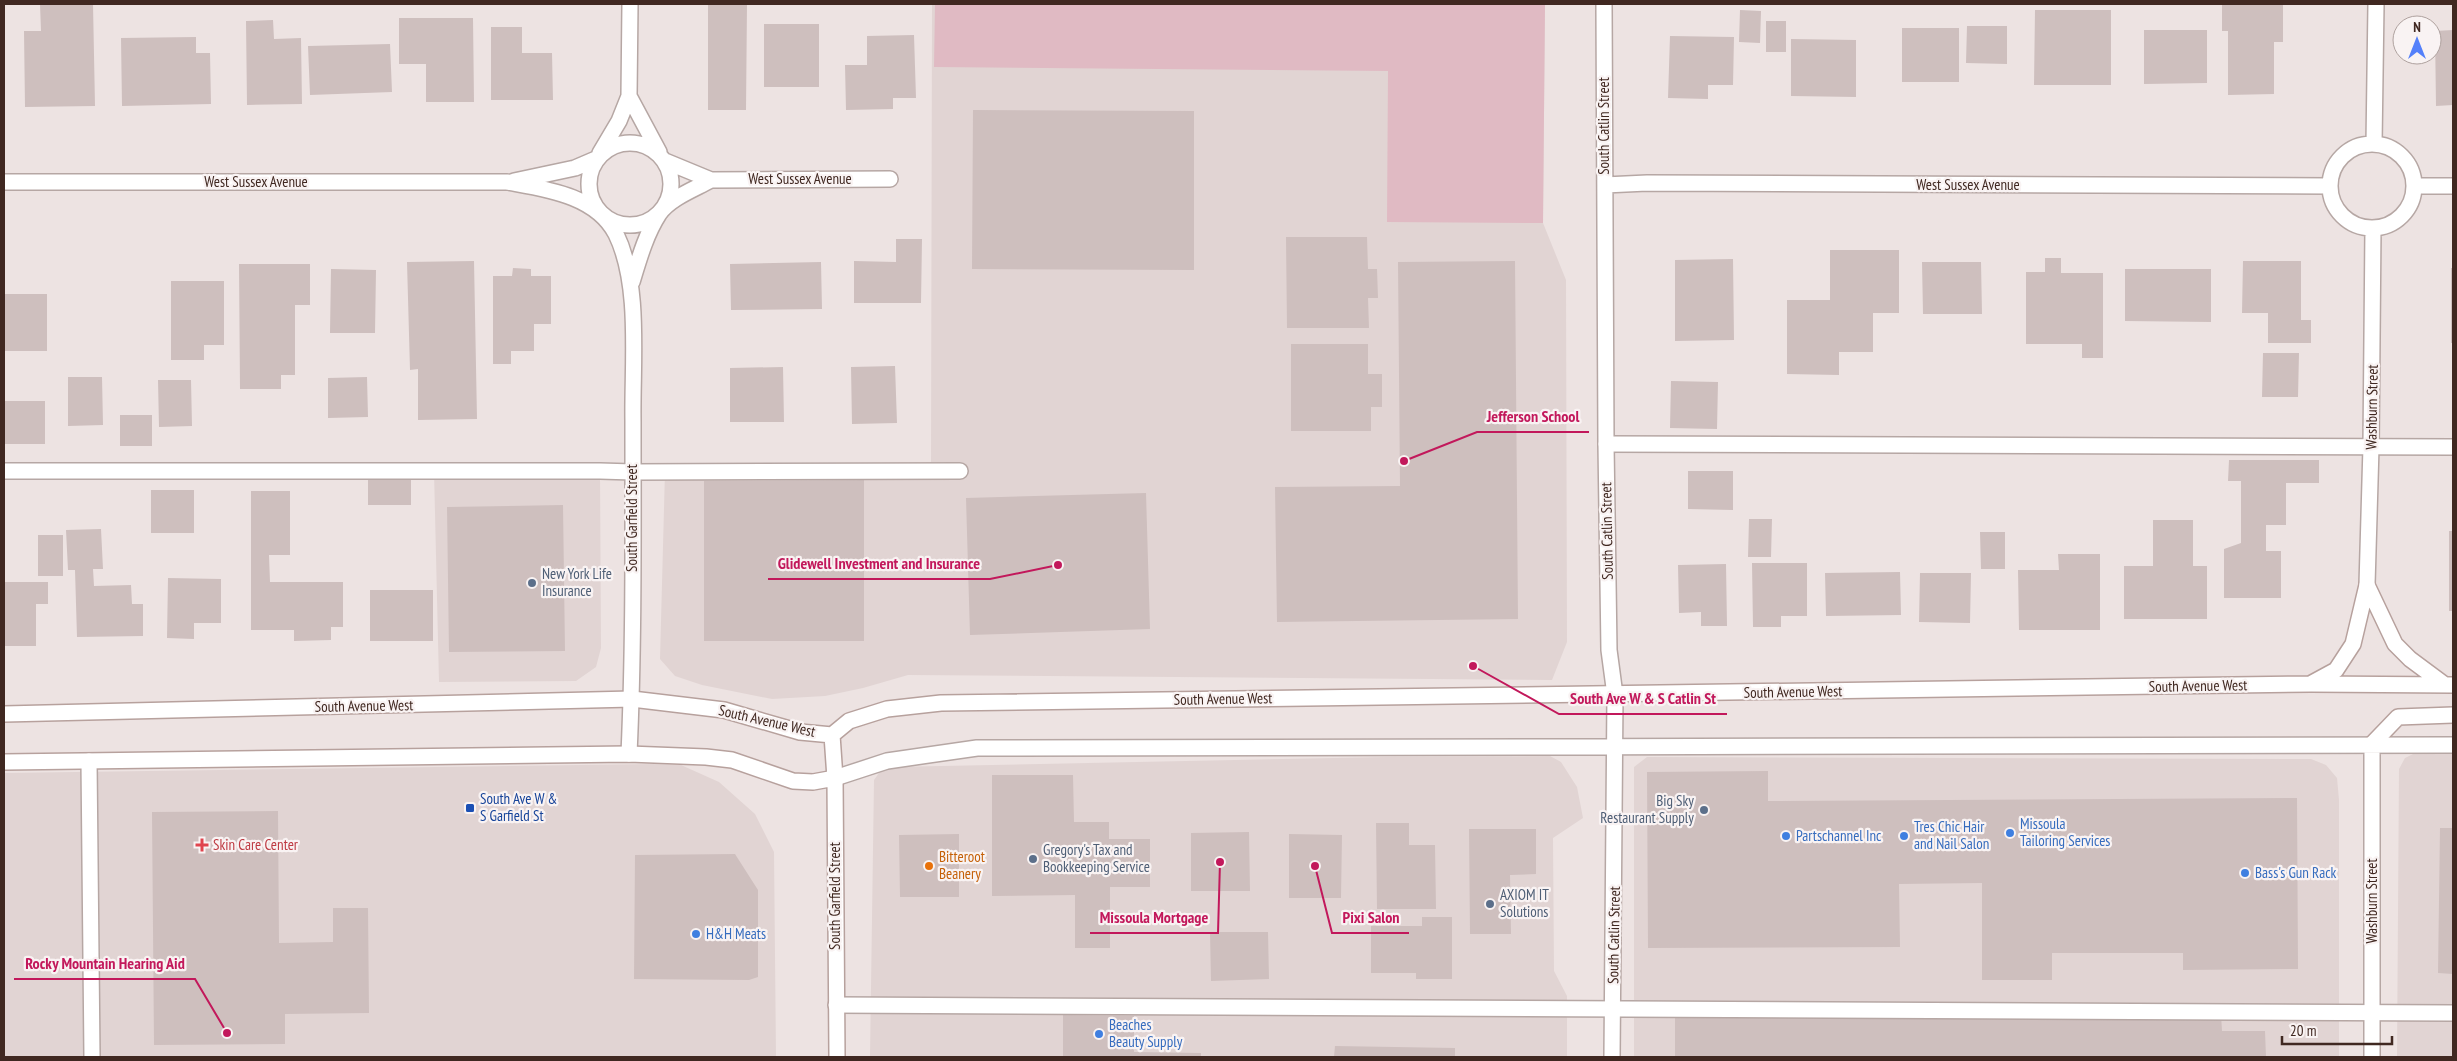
<svg xmlns="http://www.w3.org/2000/svg" width="2457" height="1061" font-family="'PT Sans Narrow',sans-serif">
	<style>
		.built { fill: #e1d4d3 }
		.green { fill: #e0bac3 }
		.building { fill: #cebfbe }
		.lines { fill: none; stroke-linecap: round; stroke-linejoin: round }
		.lane-casing { stroke: #b6a7a4; stroke-width: 18 }
		.street-casing { stroke: #b6a7a4; stroke-width: 18 }
		.secondary-casing { stroke: #b7a19d; stroke-width: 18 }
		.lane { stroke: #fff; stroke-width: 15 }
		.street { stroke: #fff; stroke-width: 15 }
		.secondary { stroke: #fff; stroke-width: 15 }
		.service-dot { fill: #5c6f8a; stroke: #f9f3f3; stroke-width: 2 }
		.transit-dot { fill: #1a4fb4; stroke: #f9f3f3; stroke-width: 2 }
		.shop-dot { fill: #3f7fe0; stroke: #f9f3f3; stroke-width: 2 }
		.health-dot { fill: #e0444e; stroke: #f9f3f3; stroke-width: 2 }
		.food-dot { fill: #e8710a; stroke: #f9f3f3; stroke-width: 2 }
		.labels { text-anchor: middle; stroke-width: 4.5; stroke-linejoin: round; paint-order: stroke }
		.street-label { font-size: 15px; fill: #402821; stroke: #f9f3f3 }
		.service-label { font-size: 15px; fill: #4e5e75; stroke: #f9f3f3; text-anchor: start }
		.transit-label { font-size: 15px; fill: #164399; stroke: #f9f3f3; text-anchor: start }
		.shop-label { font-size: 15px; fill: #366cbe; stroke: #f9f3f3; text-anchor: start }
		.health-label { font-size: 15px; fill: #be3a42; stroke: #f9f3f3; text-anchor: start }
		.food-label { font-size: 15px; fill: #c56008; stroke: #f9f3f3; text-anchor: start }
		.leader { fill: none; stroke: #c2185b; stroke-width: 2 }
		.callout-dot { fill: #c2185b; stroke: #f9f3f3; stroke-width: 2 }
		.callout-label { font-size: 16px; text-anchor: middle; font-weight: bold; fill: #c2185b; stroke: #f9f3f3; stroke-width: 4.5; stroke-linejoin: round; paint-order: stroke }
	</style>
	<rect width="100%" height="100%" fill="#ede3e2"/>
	<path class="built" d="M932,4H1545L1543,223L1566,280L1567,642L1552,680L908,675L863,688L825,696L772,699L702,685L675,676L660,659L665,471L931,470Z
		M434,471H600L601,648L596,667L576,681L439,682Z
		M2429,751H2453V1057H2397L2399,769L2405,758L2415,753Z
		M1550,756L1561,762L1577,787L1583,818L1553,838L1554,971L1567,996V1057H870L874,780L879,773L890,767L1386,757Z
		M1647,757L2311,759L2326,765L2337,778L2339,800V1057H1634V767Z
		M653,764L681,765L719,782L755,814L774,852L776,1057H4V773Z"/>
	<path class="green" d="M935,4H1545L1543,223L1387,222L1388,71L934,67Z"/>
	<path class="building" d="M40,4H93L95,106L25,107L24,31H41Z
		M708,4H747L746,110H708Z
		M2222,4H2283V42H2274V94L2228,95V31H2222Z
		M1740,10L1761,11L1760,43L1739,42Z
		M2035,10H2111V85H2034Z
		M399,18H473L474,102H426V64H399Z
		M273,20L274,39L301,38L302,104L247,105L246,21Z
		M1766,21H1786V52H1766Z
		M764,24H819V87H764Z
		M1967,26H2007V64L1966,63Z
		M491,27H522V53H552L553,100H491Z
		M1902,28H1959V82H1902Z
		M2144,30H2207V83L2144,84Z
		M2453,30V105L2436,106L2435,31Z
		M914,35L916,98H893V109L846,110L845,65H867V36Z
		M1670,36L1734,37L1733,85H1708V99L1668,98Z
		M196,37V53H210L211,104L122,106L121,38Z
		M1791,39L1856,40V97L1791,96Z
		M390,44L392,92L310,95L308,46Z
		M973,110L1194,111V270L972,269Z
		M1286,237H1367L1368,269H1377L1378,298H1368L1369,328H1287Z
		M896,239H922L921,303H854V261L896,262Z
		M1830,250H1899V313H1873V352H1839V375L1787,374V300H1830Z
		M2045,258H2061V273H2103V358H2082V344H2026V272H2045Z
		M1733,259L1734,340L1675,341V260Z
		M474,261L477,419L418,420V369L410,370L407,262Z
		M1515,261L1518,619L1277,622L1275,487L1400,486L1398,262Z
		M2243,261H2301V320H2311V343H2268V313H2242Z
		M821,262L822,309L731,310L730,264Z
		M1922,262H1981L1982,314H1923Z
		M239,264H310V305H295V375H281V389H240Z
		M513,268L531,269V276H551V324H534V351H511V364H493V276H512Z
		M2451,268H2453V343H2451Z
		M331,269L376,270L375,333H330Z
		M2125,269H2211V322L2125,321Z
		M171,281H224V345H204V360H171Z
		M4,294H47V351H4Z
		M1291,344H1368V374H1382V407H1371V431H1291Z
		M2263,353H2299L2298,397H2262Z
		M895,366L897,423L852,424L851,367Z
		M783,367L784,422H730V368Z
		M68,377H102L103,425L68,426Z
		M367,377L368,417L328,418V378Z
		M158,380H191L192,426L159,427Z
		M1671,381L1718,382L1717,429L1670,428Z
		M4,401H45V444H4Z
		M120,415H152V446H120Z
		M2229,460H2319V483H2286V525H2266V551H2281V598H2224V549L2241,543V481H2228Z
		M1688,471H1733V510L1688,509Z
		M368,476H411V505H368Z
		M864,480V641H704V481Z
		M151,490H194V533H151Z
		M251,491H290V555H269L270,582H343V627H331V640L294,641V630H251Z
		M1146,493L1150,629L970,635L966,498Z
		M563,505L565,651L449,652L447,507Z
		M1749,519H1772L1771,557H1748Z
		M2153,520H2193V566H2207V619H2124V566H2153Z
		M101,529L103,569H93L94,586L131,585L132,604H143V636L77,637L75,570H68L66,530Z
		M2449,531H2453V611H2449Z
		M1980,532H2005V569H1981Z
		M38,535H63V576H38Z
		M2058,554H2100V630H2019L2018,570H2059Z
		M1752,563H1807V616H1781V627H1753Z
		M1726,564L1727,626H1701V612L1679,613L1678,565Z
		M1900,572L1901,615L1826,616L1825,573Z
		M1920,573H1971L1970,623L1919,622Z
		M168,578L221,579V623H194V639L167,638Z
		M4,582H48V604H36V646H4Z
		M370,590H433V641H370Z
		M1768,771V801L2297,798L2298,969L2183,970V953H2052V980H1982V883L1899,884L1900,947L1648,948L1647,772Z
		M992,775H1073L1074,822H1109V839H1150V887H1110V948H1075V895L992,896Z
		M278,811L279,943L333,942V908H368L369,1013L285,1014V1044L154,1045L152,812Z
		M1376,823H1409V845H1435L1436,909H1377Z
		M2440,828H2453V974L2438,973Z
		M1469,829H1536V874L1510,875L1511,934H1470Z
		M1249,832L1250,891H1191V833Z
		M959,834V897H900L899,835Z
		M1289,834L1342,835L1341,898H1289Z
		M735,854L758,890V977L749,980L634,979L635,855Z
		M1422,917H1452V979H1416V973H1371V926H1422Z
		M1210,932H1268L1269,979L1211,981Z
		M2221,1014L2222,1031H2265L2266,1057H1675V1016Z
		M1063,1015L1134,1016V1052L1201,1053V1057H1063Z
		M1335,1046L1455,1048V1057H1334Z"/>
	<g class="lines">
		<g class="lane-casing">
			<path id="lane" d="M1606,444L2453,447
				M4,471H600L633,472L960,471
				M89,761L92,1057
				M836,1005L2453,1013"/>
		</g>
		<g class="street-casing">
			<path id="street" d="M1604,4L1606,444L1609,650L1615,695L1612,1057
				M629,96L659,152
				M589 184a41 41 0 1 1 82 0a41 41 0 1 1-82 0Z
				M2374,144L2376,4
				M2330 186a42 42 0 1 1 84 0a42 42 0 1 1-84 0Z
				M600,153L619,121L629,96L630,4
				M665,161L711,180L890,179
				M514,181L575,168L596,159
				M4,182H507C545,189 596,195 616,234C641,285 632,363 633,421C633,531 634,643 629,754
				M1605,185L1647,183L2330,186
				M2414,186H2453
				M632,282C639,259 646,234 659,214C670,198 695,189 711,180
				M2367,585L2371,447L2373,228
				M835,778L887,761L977,748L2453,745
				M2372,1057V744"/>
		</g>
		<g class="secondary-casing">
			<path id="secondary" d="M2367,585L2395,644L2410,659L2445,685
				M2312,683L2336,670L2353,644L2367,585
				M4,714L632,699L724,710L800,732L832,735L849,721L887,709L941,703L2311,684L2453,685
				M832,735L835,778L837,1057
				M2372,744L2398,717L2453,715
				M4,762L629,754L706,757L732,760L793,781L813,782L835,778"/>
		</g>
		<use href="#lane" class="lane"/>
		<use href="#street" class="street"/>
		<use href="#secondary" class="secondary"/>
	</g>
	<g class="service-dot">
		<circle cx="532" cy="583" r="5"/>
		<circle cx="1704" cy="810" r="5"/>
		<circle cx="1033" cy="859" r="5"/>
		<circle cx="1490" cy="904" r="5"/>
	</g>
	<rect class="transit-dot" x="465" y="803" width="10" height="10" rx="2.5"/>
	<g class="shop-dot">
		<circle cx="2010" cy="833" r="5"/>
		<circle cx="1786" cy="836" r="5"/>
		<circle cx="1904" cy="836" r="5"/>
		<circle cx="2245" cy="873" r="5"/>
		<circle cx="696" cy="934" r="5"/>
		<circle cx="1099" cy="1034" r="5"/>
	</g>
	<path class="health-dot" d="M199.5 837.5h5v5h5v5h-5v5h-5v-5h-5v-5h5z"/>
	<circle class="food-dot" cx="929" cy="866" r="5"/>
	<g class="labels">
		<g class="street-label">
			<text transform="translate(1604 126) rotate(-90)" y="5">South Catlin Street</text>
			<text x="800" y="184">West Sussex Avenue</text>
			<text x="256" y="187">West Sussex Avenue</text>
			<text x="1968" y="190">West Sussex Avenue</text>
			<text transform="translate(2372 407) rotate(-89)" y="5">Washburn Street</text>
			<text transform="translate(632 518) rotate(-90)" y="5">South Garfield Street</text>
			<text transform="translate(1607 531) rotate(-91)" y="5">South Catlin Street</text>
			<text transform="translate(2198 686) rotate(-1)" y="5">South Avenue West</text>
			<text transform="translate(1793 692) rotate(-1)" y="5">South Avenue West</text>
			<text transform="translate(1223 699) rotate(-1)" y="5">South Avenue West</text>
			<text transform="translate(364 706) rotate(-1)" y="5">South Avenue West</text>
			<text transform="translate(767 721) rotate(13)" y="5">South Avenue West</text>
			<text transform="translate(835 896) rotate(-90)" y="5">South Garfield Street</text>
			<text transform="translate(2372 901) rotate(-90)" y="5">Washburn Street</text>
			<text transform="translate(1614 935) rotate(-89)" y="5">South Catlin Street</text>
		</g>
		<g class="service-label">
			<text x="542" y="579">New York Life<tspan x="542" dy="17">Insurance</tspan></text>
			<text x="1694" y="806" text-anchor="end">Big Sky<tspan x="1694" dy="17">Restaurant Supply</tspan></text>
			<text x="1043" y="855">Gregory's Tax and<tspan x="1043" dy="17">Bookkeeping Service</tspan></text>
			<text x="1500" y="900">AXIOM IT<tspan x="1500" dy="17">Solutions</tspan></text>
		</g>
		<g class="transit-label">
			<text x="480" y="804">South Ave W &amp;<tspan x="480" dy="17">S Garfield St</tspan></text>
		</g>
		<g class="shop-label">
			<text x="2020" y="829">Missoula<tspan x="2020" dy="17">Tailoring Services</tspan></text>
			<text x="1914" y="832">Tres Chic Hair<tspan x="1914" dy="17">and Nail Salon</tspan></text>
			<text x="1796" y="841">Partschannel Inc</text>
			<text x="2255" y="878">Bass's Gun Rack</text>
			<text x="706" y="939">H&amp;H Meats</text>
			<text x="1109" y="1030">Beaches<tspan x="1109" dy="17">Beauty Supply</tspan></text>
		</g>
		<g class="health-label">
			<text x="213" y="850">Skin Care Center</text>
		</g>
		<g class="food-label">
			<text x="939" y="862">Bitteroot<tspan x="939" dy="17">Beanery</tspan></text>
		</g>
	</g>
	<path class="leader" d="M1404 461L1477 432H1589M1058 565L990 579H768M1473 666L1559 714H1727M1315 866L1332 933H1409M1220 862L1218 933H1090M227 1033L195 979H14"/>
	<g class="callout-dot">
		<circle cx="1404" cy="461" r="5"/>
		<circle cx="1058" cy="565" r="5"/>
		<circle cx="1473" cy="666" r="5"/>
		<circle cx="1315" cy="866" r="5"/>
		<circle cx="1220" cy="862" r="5"/>
		<circle cx="227" cy="1033" r="5"/>
	</g>
	<g class="callout-label">
		<text x="1533" y="422">Jefferson School</text>
		<text x="879" y="569">Glidewell Investment and Insurance</text>
		<text x="1643" y="704">South Ave W &amp; S Catlin St</text>
		<text x="1371" y="923">Pixi Salon</text>
		<text x="1154" y="923">Missoula Mortgage</text>
		<text x="105" y="969">Rocky Mountain Hearing Aid</text>
	</g>
	<rect width="2457" height="1061" fill="none" stroke="#402821" stroke-width="10"/>
	<g transform="translate(2417 40)"><circle r="24" fill="#f9f3f3" stroke="#afa29f"/>
	<path d="M0-4L9 19L0 12L-9 19Z" fill="#5480fa"/>
	<text y="-8" font-size="14" font-weight="bold" text-anchor="middle" fill="#402821">N</text>
	</g>
	<path d="M2282 1036v8h110v-8" fill="none" stroke="#402821" stroke-width="2.5"/>
	<text x="2290" y="1036" font-size="15" fill="#402821" stroke="#f9f3f3" stroke-width="4" paint-order="stroke">20 m</text>
</svg>
